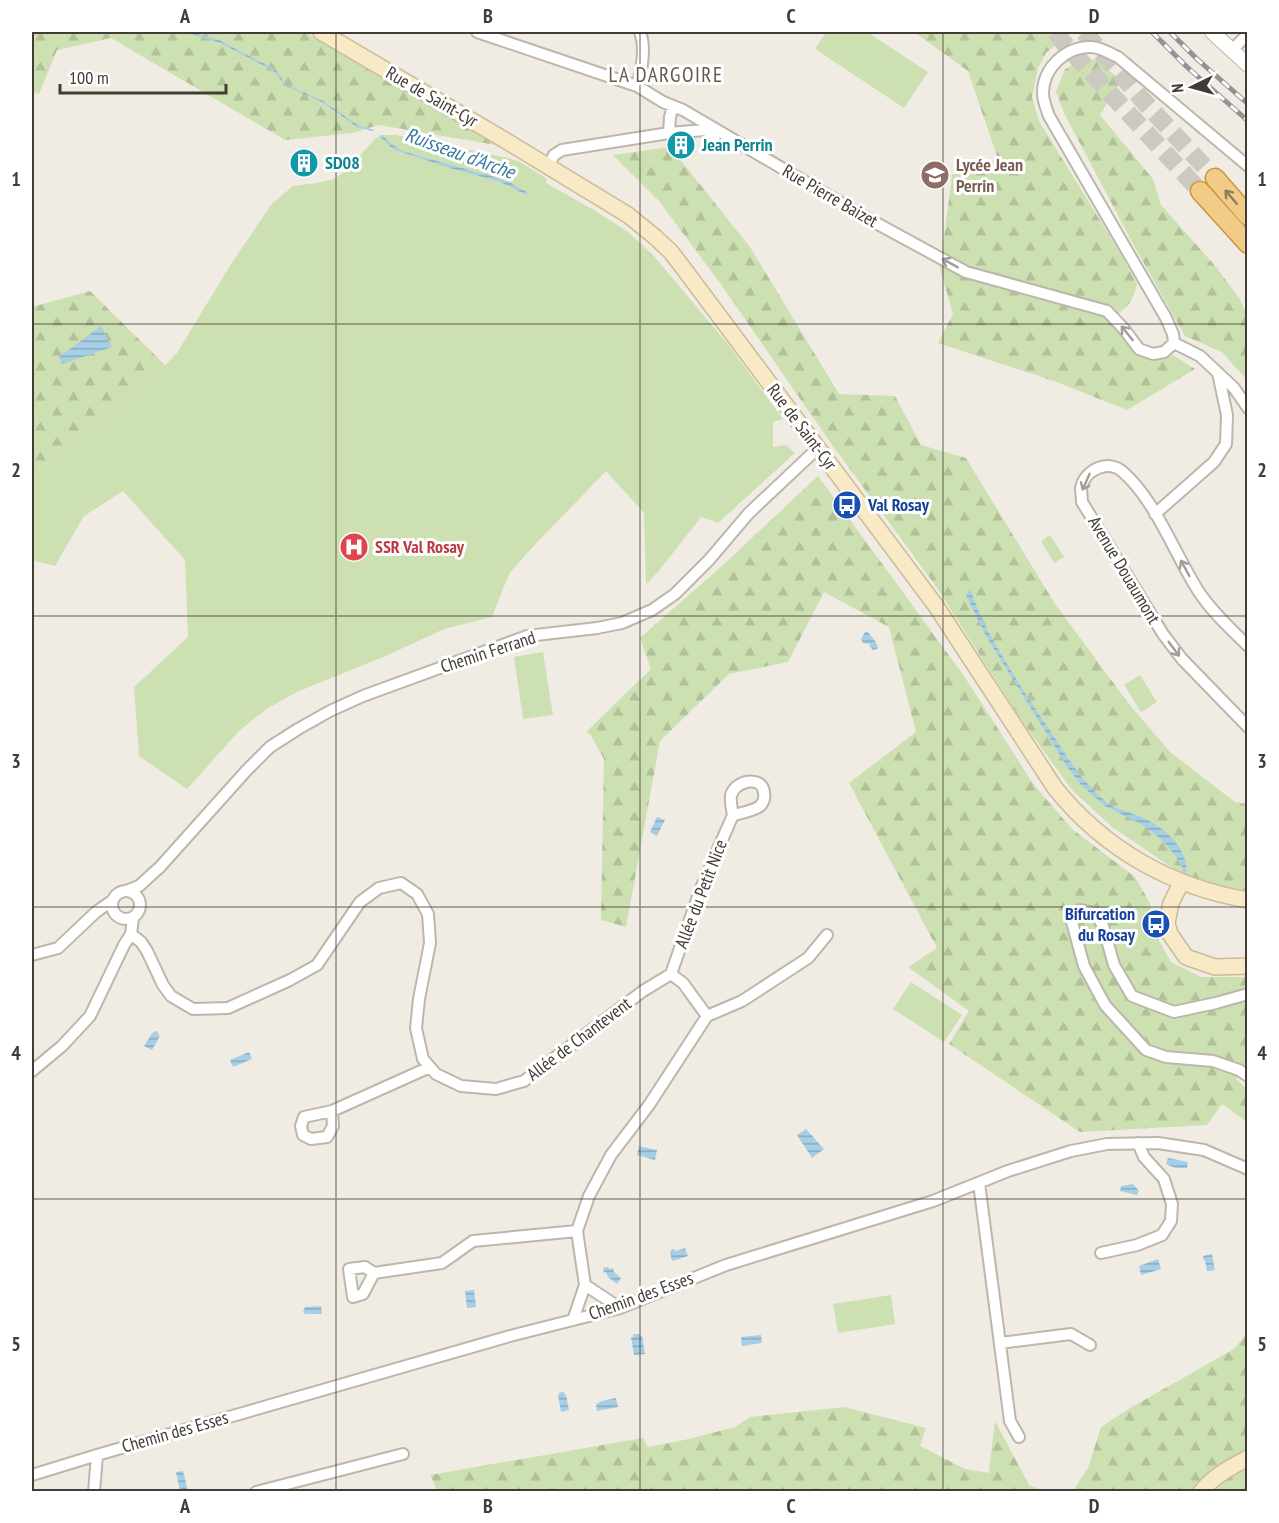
<svg xmlns="http://www.w3.org/2000/svg" width="1279" height="1523" font-family="'PT Sans Narrow',sans-serif">
	<style>
		.forest { fill: url(#forest-firs) }
		.park { fill: #cde0b1 }
		.water { fill: url(#water-rules) }
		.lines { fill: none; stroke-linecap: round; stroke-linejoin: round }
		.trunk-tunnel { stroke: #cdc9c1; stroke-width: 18; stroke-dasharray: 18 9; stroke-linecap: butt }
		.minor-casing { stroke: #bdb6ab; stroke-width: 14 }
		.tertiary-casing { stroke: #bdb6ab; stroke-width: 16 }
		.secondary-casing { stroke: #cbbc98; stroke-width: 18 }
		.trunk-casing { stroke: #cb9543; stroke-width: 21 }
		.minor { stroke: #fff; stroke-width: 10 }
		.tertiary { stroke: #fff; stroke-width: 14 }
		.secondary { stroke: #f8eac6; stroke-width: 15 }
		.trunk { stroke: #f0cc86; stroke-width: 18 }
		.rail-casing { stroke: #939393; stroke-width: 5 }
		.rail { stroke: #fff; stroke-width: 3; stroke-dasharray: 9; stroke-linecap: butt }
		.oneway { stroke: #907d59 }
		.oneway2 { stroke: #a09e9a }
		.grid { fill: none; stroke: #423c35; stroke-width: 1.5; stroke-opacity: 0.55 }
		.labels { text-anchor: middle; stroke-width: 6; stroke-linejoin: round; paint-order: stroke }
		.street-label { font-size: 18px; fill: #423c35; stroke: #fff }
		.culture-label { font-size: 18px; font-weight: bold; fill: #0d838f; stroke: #fff; text-anchor: start }
		.education-label { font-size: 18px; font-weight: bold; fill: #785e54; stroke: #fff; text-anchor: start }
		.transit-label { font-size: 18px; font-weight: bold; fill: #164399; stroke: #fff; text-anchor: start }
		.health-label { font-size: 18px; font-weight: bold; fill: #be3a42; stroke: #fff; text-anchor: start }
		.water-label { font-size: 20px; font-style: italic; fill: #3a79a1; stroke: #fff }
		.quarter-label { font-size: 21px; letter-spacing: 1.5px; fill: #635a4d; stroke: #fff }
		.neatline { fill: none; stroke: #423c35; stroke-width: 2 }
		.grid-label { font-size: 20px; text-anchor: middle; font-weight: bold; fill: #423c35 }
	</style>
	<defs>
		<pattern id="forest-firs" width="22" height="20" patternUnits="userSpaceOnUse" patternTransform="scale(1.5)"><rect width="22" height="20" fill="#cde0b1"/><path d="M5 1l3.5 6h-7zM16 11l3.5 6h-7z" fill="#b1c199"/></pattern>
		<pattern id="water-rules" width="6" height="5" patternUnits="userSpaceOnUse" patternTransform="scale(1.5)"><rect width="6" height="5" fill="#a6cfe7"/><path d="M0 2.5h6" fill="none" stroke="#89a9bc"/></pattern>
	</defs>
	<rect width="100%" height="100%" fill="#f0ece4"/>
	<path class="forest" d="M32,32H305L502,146L379,125L352,133L285,140L111,38L57,50L39,94L32,91Z
		M914,32H1070L1046,53L1038,68L1032,97L1039,121L1119,251L1137,284C1131,307 1127,307 1109,320L1134,353L1151,360L1173,355L1195,369L1127,410L1054,381L938,343L953,314L940,269L952,175L998,159L968,71Z
		M1097,59L1121,81L1100,115L1153,179L1161,205L1217,268L1239,298L1247,314V380L1222,352L1185,336L1132,242L1064,113L1056,92L1065,69L1079,61Z
		M670,147L750,247L839,394L895,396L921,445L966,458L1055,604L1129,704L1170,752L1235,802L1247,804V891L1223,887L1177,871L1112,827L1072,790L1024,724L935,585L830,442L720,283L659,201L613,155Z
		M90,291L165,365L32,476V307Z
		M818,476L964,676L1034,785L1072,829L1135,877L1150,903L1156,935L1171,962L1201,977H1247V1061L1236,1079L1247,1089V1122L1222,1104L1207,1125L1080,1132L949,1044L969,1011L908,967L937,948L849,783L916,732L889,627L824,592L788,662L729,674L660,741L626,927L601,920L604,759L590,734L586,732L651,669L640,638L723,565Z
		M1247,1333V1491L1072,1492L1088,1468L1101,1427L1130,1408L1234,1349Z
		M844,1407L926,1428L920,1446L965,1469L989,1473L995,1421L1029,1485L1045,1491L438,1492L430,1475L643,1438L648,1447L689,1439L735,1427L750,1417Z"/>
	<path class="park" d="M826,32H867L928,72L904,108L815,49Z
		M382,135H396L509,158L522,163L547,179L546,183L594,210L628,232L653,255L727,343L783,419L773,422V447L786,445L795,453L718,523L701,517L658,572L646,584L644,513L606,471L528,552L509,574L492,617L444,629L388,655L297,692L265,710L238,732L187,789L139,756L134,687L188,637L185,560L123,491L84,516L55,566L32,560V476L165,365L177,353L231,264L271,205L293,186L317,183L334,179L346,171L376,138Z
		M1050,535L1064,557L1054,563L1041,541Z
		M543,652L553,715L523,719L514,657Z
		M1140,675L1157,702L1141,712L1124,685Z
		M911,982L962,1015L944,1042L893,1009Z
		M891,1295L895,1324L838,1333L833,1304Z"/>
	<path class="water" d="M184,32H190L219,40L276,70L285,84L323,101L358,125L374,130L372,131L357,127L322,102L284,85L275,72L253,60L218,42Z
		M382,135L391,144L405,152L498,178L511,183L528,193L527,195L498,181L450,168L398,151L391,147L379,136Z
		M101,326L112,347L62,364L59,357Z
		M970,589C975,602 980,615 986,627C1005,663 1028,698 1051,732C1066,755 1082,782 1104,800C1114,810 1136,813 1149,821C1167,830 1190,852 1186,873L1183,872L1182,867L1175,855L1160,838L1141,824L1105,806L1082,786L1068,768L986,636L966,595Z
		M865,632H868L875,641L878,647L877,649L873,650L869,646L870,644L863,643L861,639Z
		M657,817L665,820L657,836L650,832Z
		M155,1031L159,1033L158,1035L160,1036L152,1050L144,1046L153,1032L154,1033Z
		M249,1052L252,1059L233,1067L230,1060Z
		M806,1129L824,1149L812,1158L797,1135Z
		M639,1146L657,1150L655,1160L637,1155Z
		M1168,1158L1188,1162L1187,1168C1177,1168 1176,1169 1166,1164Z
		M1133,1184L1139,1191L1137,1195L1120,1191L1121,1186Z
		M685,1248L688,1256L672,1261L670,1253L671,1250L674,1249L676,1251Z
		M1212,1254L1215,1270L1207,1271L1205,1260L1203,1259V1256Z
		M1158,1259L1161,1269L1141,1275L1139,1266Z
		M608,1267L609,1269L613,1268L614,1272L621,1278L617,1284L608,1277L606,1272L604,1273L603,1268Z
		M474,1290L476,1307L467,1308L465,1291Z
		M321,1306L322,1314H305L303,1312L305,1307Z
		M633,1334H640L641,1336H642L645,1354L634,1355L631,1337H633Z
		M761,1335L762,1343L742,1346L741,1337Z
		M563,1392L566,1395L569,1410L561,1412L558,1396L559,1393Z
		M616,1398L618,1407L597,1411L596,1404L602,1401Z
		M183,1471L188,1491H180L176,1472Z"/>
	<g class="lines">
		<path class="trunk-tunnel" d="M1056,32L1062,41L1200,191
			M1084,32L1148,106L1215,178"/>
		<g class="minor-casing">
			<path id="minor" d="M477,32L637,86L663,102L683,110L865,217L966,272L1107,311L1124,329L1139,349L1153,354L1164,352L1174,343
				M1232,50L1248,34
				M637,86C642,69 646,48 640,32
				M669,133L670,117L673,106
				M548,167L554,155L562,150L669,133L705,130L715,136
				M1174,343L1173,334L1166,318L1049,116C1046,108 1043,101 1043,93C1043,68 1066,46 1092,47C1102,48 1109,53 1118,57L1248,166
				M1174,343L1200,356L1234,388L1248,408
				M1155,514L1214,462L1226,444L1227,415L1218,373
				M1248,646C1231,629 1212,612 1199,592C1175,555 1156,501 1123,472C1109,459 1085,469 1081,488C1081,492 1082,497 1082,502L1163,634L1182,659L1248,727
				M126,891L139,886L160,867L246,771L270,747L298,729L330,711L363,696L527,636L597,628L622,623L652,610L675,594L709,560L749,513L818,448
				M112 905a14 14 0 1 1 28 0a14 14 0 1 1-28 0Z
				M131,934L141,942L147,951L163,985L171,996L193,1009L228,1008L290,980L317,965L360,902L379,888L401,883L417,894L428,914L430,943L419,999L416,1028L423,1059L436,1074L461,1086L496,1089L524,1081L643,991L671,974L683,983L707,1016L649,1105L611,1155L589,1196L577,1231L585,1285L573,1320
				M32,955L58,948L96,912L113,900
				M671,974L701,888L733,815C741,813 754,811 760,806C764,802 765,798 764,793C763,774 733,781 731,796C730,802 732,809 733,815
				M1248,994L1216,1003L1174,1012L1132,996L1114,965L1103,926L1095,913L1080,910L1072,922L1084,966L1105,1005L1146,1050L1166,1057L1213,1061L1239,1070L1248,1076
				M707,1016L742,1001L808,958L827,935
				M32,1071L62,1046L90,1016L124,945L131,934L133,918
				M332,1111L333,1126L327,1137L311,1139L303,1135L301,1126L304,1117L332,1111L430,1067
				M979,1183L1010,1421L1019,1437
				M1101,1253L1137,1245L1162,1235L1171,1221L1172,1204L1164,1179L1144,1157L1138,1143
				M374,1273L363,1294L353,1297L349,1269L365,1267L374,1273L442,1263L473,1241L577,1231
				M585,1285L620,1308
				M1000,1343L1071,1334L1090,1345
				M32,1475L97,1455L510,1336L620,1308L726,1265L933,1201L1008,1171L1071,1151L1107,1144L1158,1143L1204,1150L1248,1169
				M94,1492L97,1455
				M256,1492L403,1454"/>
		</g>
		<g class="tertiary-casing">
			<path id="tertiary" d="M1212,32L1248,65"/>
		</g>
		<g class="secondary-casing">
			<path id="secondary" d="M321,32L498,136L628,215L655,237L671,252L687,273L936,606L1055,788C1104,849 1171,887 1248,900
				M1181,883L1171,903L1167,923L1170,934L1186,957L1215,967L1248,966
				M1201,1492C1213,1476 1231,1467 1248,1458"/>
		</g>
		<g class="trunk-casing">
			<path id="trunk" d="M1215,178L1248,216
				M1200,191L1248,244"/>
		</g>
		<use href="#minor" class="minor"/>
		<use href="#tertiary" class="tertiary"/>
		<use href="#secondary" class="secondary"/>
		<use href="#trunk" class="trunk"/>
		<g class="rail-casing">
			<path id="rail" d="M1152,32L1187,67L1248,121
				M1170,32L1197,59L1248,104"/>
		</g>
		<use href="#rail" class="rail"/>
	</g>
	<defs><path id="oneway-shaft" d="M-6 0H5M1.5-3L5.5 0L1.5 3" fill="none" stroke-width="1.6" stroke-linecap="round" stroke-linejoin="round" transform="scale(1.5)"/></defs>
	<use class="oneway" href="#oneway-shaft" transform="translate(1231 197) rotate(-131)"/>
	<g class="oneway2">
		<use href="#oneway-shaft" transform="translate(950 263) rotate(-151)"/>
		<use href="#oneway-shaft" transform="translate(1127 333) rotate(-129)"/>
		<use href="#oneway-shaft" transform="translate(1086 482) rotate(114)"/>
		<use href="#oneway-shaft" transform="translate(1185 568) rotate(-119)"/>
		<use href="#oneway-shaft" transform="translate(1174 649) rotate(53)"/>
	</g>
	<path class="grid" d="M336,32V1492M640,32V1492M943,32V1492M32,324H1248M32,616H1248M32,907H1248M32,1199H1248"/>
	<defs>
		<g id="building-disc" transform="scale(1.5)"><circle r="9.5" fill="#0f9aa8" stroke="#fff"/><path d="M-4-6H4V6H1V3H-1V6H-4ZM-2.5-4.3h1.7v1.8h-1.7ZM.8-4.3h1.7v1.8H.8ZM-2.5-1h1.7V.8h-1.7ZM.8-1h1.7V.8H.8Z" fill="#fff"/></g>
		<g id="school-disc" transform="scale(1.5)"><circle r="9.5" fill="#8d6e63" stroke="#fff"/><path d="M0-5L7-2L0 1L-7-2ZM-4 1L0 2.5L4 1V4Q0 6-4 4Z" fill="#fff"/></g>
		<g id="bus-disc" transform="scale(1.5)"><circle r="9.5" fill="#1a4fb4" stroke="#fff"/><path d="M-5-6H5V4H4V6H2V4H-2V6H-4V4H-5ZM-3.5-4V0h7V-4ZM-3.5 1.2v1.5H-2V1.2ZM2 1.2v1.5H3.5V1.2Z" fill="#fff"/></g>
		<g id="hospital-disc" transform="scale(1.5)"><circle r="9.5" fill="#e0444e" stroke="#fff"/><path d="M-5-5h3v3.5h4V-5h3V5h-3V1.5h-4V5h-3Z" fill="#fff"/></g>
	</defs>
	<g fill-rule="evenodd">
		<use href="#building-disc" x="681" y="145"/>
		<use href="#building-disc" x="304" y="163"/>
		<use href="#school-disc" x="935" y="175"/>
		<use href="#bus-disc" x="847" y="505"/>
		<use href="#hospital-disc" x="354" y="547"/>
		<use href="#bus-disc" x="1156" y="924"/>
	</g>
	<g class="labels">
		<g class="street-label">
			<text transform="translate(432 97) rotate(30)" y="6">Rue de Saint-Cyr</text>
			<text transform="translate(830 196) rotate(30)" y="6">Rue Pierre Baizet</text>
			<text transform="translate(802 427) rotate(53)" y="6">Rue de Saint-Cyr</text>
			<text transform="translate(1124 570) rotate(59)" y="6">Avenue Douaumont</text>
			<text transform="translate(488 652) rotate(-18)" y="6">Chemin Ferrand</text>
			<text transform="translate(701 894) rotate(-69)" y="6">Allée du Petit Nice</text>
			<text transform="translate(579 1039) rotate(-37)" y="6">Allée de Chantevent</text>
			<text transform="translate(641 1296) rotate(-20)" y="6">Chemin des Esses</text>
			<text transform="translate(175 1432) rotate(-16)" y="6">Chemin des Esses</text>
		</g>
		<g class="culture-label">
			<text x="702" y="151">Jean Perrin</text>
			<text x="325" y="169">SD08</text>
		</g>
		<g class="education-label">
			<text x="956" y="171">Lycée Jean<tspan x="956" dy="21">Perrin</tspan></text>
		</g>
		<g class="transit-label">
			<text x="868" y="511">Val Rosay</text>
			<text x="1135" y="920" text-anchor="end">Bifurcation<tspan x="1135" dy="21">du Rosay</tspan></text>
		</g>
		<g class="health-label">
			<text x="375" y="553">SSR Val Rosay</text>
		</g>
		<g class="water-label">
			<text transform="translate(460 153) rotate(20)" y="7">Ruisseau d'Arche</text>
		</g>
		<g class="quarter-label">
			<text x="666" y="82">LA DARGOIRE</text>
		</g>
	</g>
	<rect width="1279" height="1523" fill="none" stroke="#ffffff" stroke-width="66"/>
	<g transform="translate(1192 87) rotate(265)" stroke="#ffffff" stroke-width="4.5" paint-order="stroke">
	<path d="M0-4.5L10 22L0 15L-10 22Z" fill="#423c35"/>
	<text y="-9" font-size="16" font-weight="bold" text-anchor="middle" fill="#423c35">N</text>
	</g>
	<path d="M60 84v9h166v-9" fill="none" stroke="#423c35" stroke-width="3"/>
	<text x="69" y="84" font-size="18" fill="#423c35" stroke="#ffffff" stroke-width="4.5" paint-order="stroke">100 m</text>
	<rect x="33" y="33" width="1213" height="1457" class="neatline"/>
	<g class="grid-label">
		<text x="185" y="23">A</text>
		<text x="488" y="23">B</text>
		<text x="791" y="23">C</text>
		<text x="1094" y="23">D</text>
		<text x="16" y="186">1</text>
		<text x="1262" y="186">1</text>
		<text x="16" y="477">2</text>
		<text x="1262" y="477">2</text>
		<text x="16" y="768">3</text>
		<text x="1262" y="768">3</text>
		<text x="16" y="1060">4</text>
		<text x="1262" y="1060">4</text>
		<text x="16" y="1351">5</text>
		<text x="1262" y="1351">5</text>
		<text x="185" y="1513">A</text>
		<text x="488" y="1513">B</text>
		<text x="791" y="1513">C</text>
		<text x="1094" y="1513">D</text>
	</g>
</svg>
